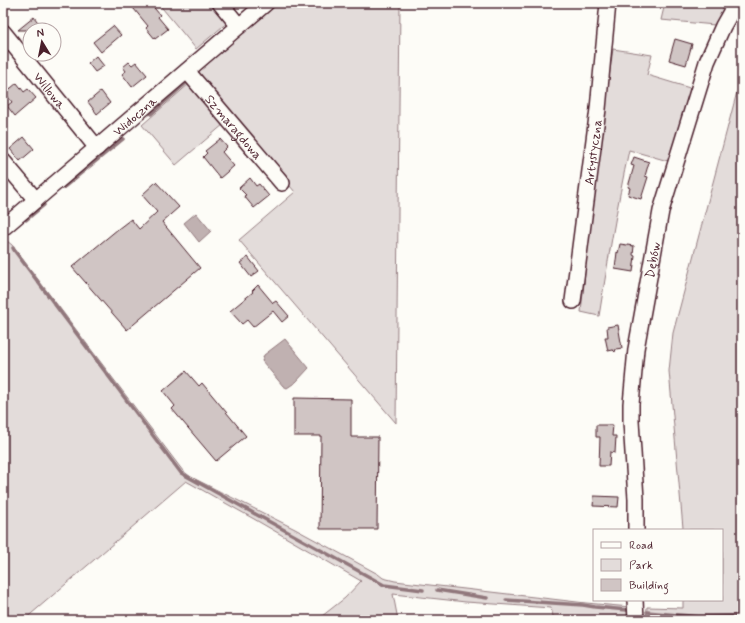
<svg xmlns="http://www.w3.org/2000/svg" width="745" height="623" font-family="Mynerve,sans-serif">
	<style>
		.green { fill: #e3dcda; stroke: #967e82 }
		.water { fill: #c0b1b1; stroke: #91777b }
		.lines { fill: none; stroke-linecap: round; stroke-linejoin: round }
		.stream { stroke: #91777b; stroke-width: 3.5 }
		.building { fill: #d0c5c4; stroke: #4a1f2b }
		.minor-casing { stroke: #4a1f2b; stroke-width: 18 }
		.minor { stroke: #fdfcf7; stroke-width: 15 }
		.labels { text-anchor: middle; stroke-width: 3.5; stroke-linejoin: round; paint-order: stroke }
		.street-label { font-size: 13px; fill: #4a1f2b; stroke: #fdfcf7 }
	</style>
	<rect width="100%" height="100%" fill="#fdfcf7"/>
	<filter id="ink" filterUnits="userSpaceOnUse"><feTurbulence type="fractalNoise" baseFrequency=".025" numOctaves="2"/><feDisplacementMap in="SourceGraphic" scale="8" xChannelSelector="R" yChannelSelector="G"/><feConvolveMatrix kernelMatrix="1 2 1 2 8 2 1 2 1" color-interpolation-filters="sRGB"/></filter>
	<g filter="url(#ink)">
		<path class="green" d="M158,3H214L229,21L196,49Z
			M279,3H400L396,423L239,240L295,192L196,74Z
			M665,3H728L715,25L661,20Z
			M613,49L652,55L647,75L693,89L668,161L629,150C617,205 608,261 599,316L581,312L595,178Z
			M742,73V620H646L647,607L683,608V600H722V530H679L683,528L669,371L673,333Z
			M190,83L224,124L176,165L142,125Z
			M3,241H7L12,245L183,471L191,477L295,529L378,574L383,578L395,581L586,603L630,607L632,620H554L551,608L466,602L393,594L398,620H317L345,598L361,581L254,519L186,481L24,620H3Z"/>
		<path class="water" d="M196,213L211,231L199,242L184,223Z
			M285,339L309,368L296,382L287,388L283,386L262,361L264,355Z"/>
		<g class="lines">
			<path class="stream" d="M151,114L185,84
				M63,188L123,139
				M26,220L44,205
				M13,248L14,250L181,473L384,585L423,590
				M437,590L487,598
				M506,600L583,605L595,607L627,610
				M647,612L701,617L742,616"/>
		</g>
		<path class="building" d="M129,3H150L160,15L158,17L168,29L155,39L146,28L148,26Z
			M34,17L44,30H18Z
			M113,26L121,35L101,52L93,42Z
			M675,39L692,44L686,65L669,60Z
			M96,56L104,66L95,72L88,63Z
			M129,62L132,65L136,62L147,75L132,87L122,74L126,71L123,67Z
			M17,83L24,92L28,89L36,98L15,116L7,106L12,102L5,93Z
			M101,91L110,103L97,114L88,102Z
			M24,137L34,149L20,161L10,149Z
			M220,139L227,147L222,152L234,166L220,178L203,157L207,153L205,151Z
			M634,157L649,162L645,176L648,177L641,199L628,195L630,188L628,187L634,166L631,165Z
			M250,178L256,186L259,184L269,196L254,208L244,196L246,195L239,188Z
			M156,182L179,207L162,222L200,268L127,330L72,267L118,229L131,219L139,229L157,212L142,195Z
			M620,244L634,246L633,255L635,256L633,272L615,269L617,252L618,253Z
			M248,257L259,271L251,277L240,263Z
			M258,285L273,303L276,301L289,316L282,322L273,311L253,327L247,320L242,324L230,311L253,292L252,291Z
			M618,325L622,348L616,349L615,352L613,350L608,351L605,337H608L607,327Z
			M186,371L199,386L202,383L246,436L216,461L172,409L175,406L163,391Z
			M294,398L351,399V437H378L377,529H320L321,436H294Z
			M596,425H613L612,436H616L615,453L610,452L609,466H599L600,437H596Z
			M594,496L619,497L618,507L593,506Z"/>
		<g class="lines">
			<g class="minor-casing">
				<g id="minor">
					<path d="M220,3L239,26"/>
					<path id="s1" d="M3,32L97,148"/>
					<path id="s2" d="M187,71L282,183"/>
					<path d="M3,161L36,200"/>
					<path id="s3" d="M3,228L266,3"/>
					<path id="s4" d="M573,301L598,109L608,3"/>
					<path id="s5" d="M636,530V499L631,421V404L636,349L661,211L707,62L723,26L736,3"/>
					<path d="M635,600L636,620"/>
				</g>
			</g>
			<use href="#minor" class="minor"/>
		</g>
	</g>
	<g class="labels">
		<g class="street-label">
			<text dy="5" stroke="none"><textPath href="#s1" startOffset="75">Willowa</textPath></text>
			<text dy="5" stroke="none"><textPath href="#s3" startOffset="173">Widoczna</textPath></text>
			<text dy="5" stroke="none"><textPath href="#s2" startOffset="73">Szmaragdowa</textPath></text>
			<text dy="5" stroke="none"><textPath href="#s4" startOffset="150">Artystyczna</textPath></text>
			<text dy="5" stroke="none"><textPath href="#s5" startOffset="272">Dębów</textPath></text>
		</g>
	</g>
	<rect width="745" height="623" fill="none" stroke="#fdfcf7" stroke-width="16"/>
	<rect x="8" y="8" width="729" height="607" fill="none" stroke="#4a1f2b" stroke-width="1.5" filter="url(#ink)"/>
	<rect x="593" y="529" width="130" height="72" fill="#fdfcf7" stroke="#b5a4a5"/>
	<rect x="601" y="542" width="20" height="6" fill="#fdfcf7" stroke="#b5a4a5"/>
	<text x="629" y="549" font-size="12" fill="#4a1f2b">Road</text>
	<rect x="601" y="559" width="20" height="12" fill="#e3dcda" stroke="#b5a4a5"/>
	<text x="629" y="569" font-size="12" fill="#4a1f2b">Park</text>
	<rect x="601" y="579" width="20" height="12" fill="#d0c5c4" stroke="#b5a4a5"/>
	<text x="629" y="589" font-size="12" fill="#4a1f2b">Building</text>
	<g transform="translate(42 42) rotate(350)"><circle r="19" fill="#fdfcf7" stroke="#b5a4a5"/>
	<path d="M0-3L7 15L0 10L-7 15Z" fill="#4a1f2b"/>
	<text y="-6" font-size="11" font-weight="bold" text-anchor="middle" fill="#4a1f2b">N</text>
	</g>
</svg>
